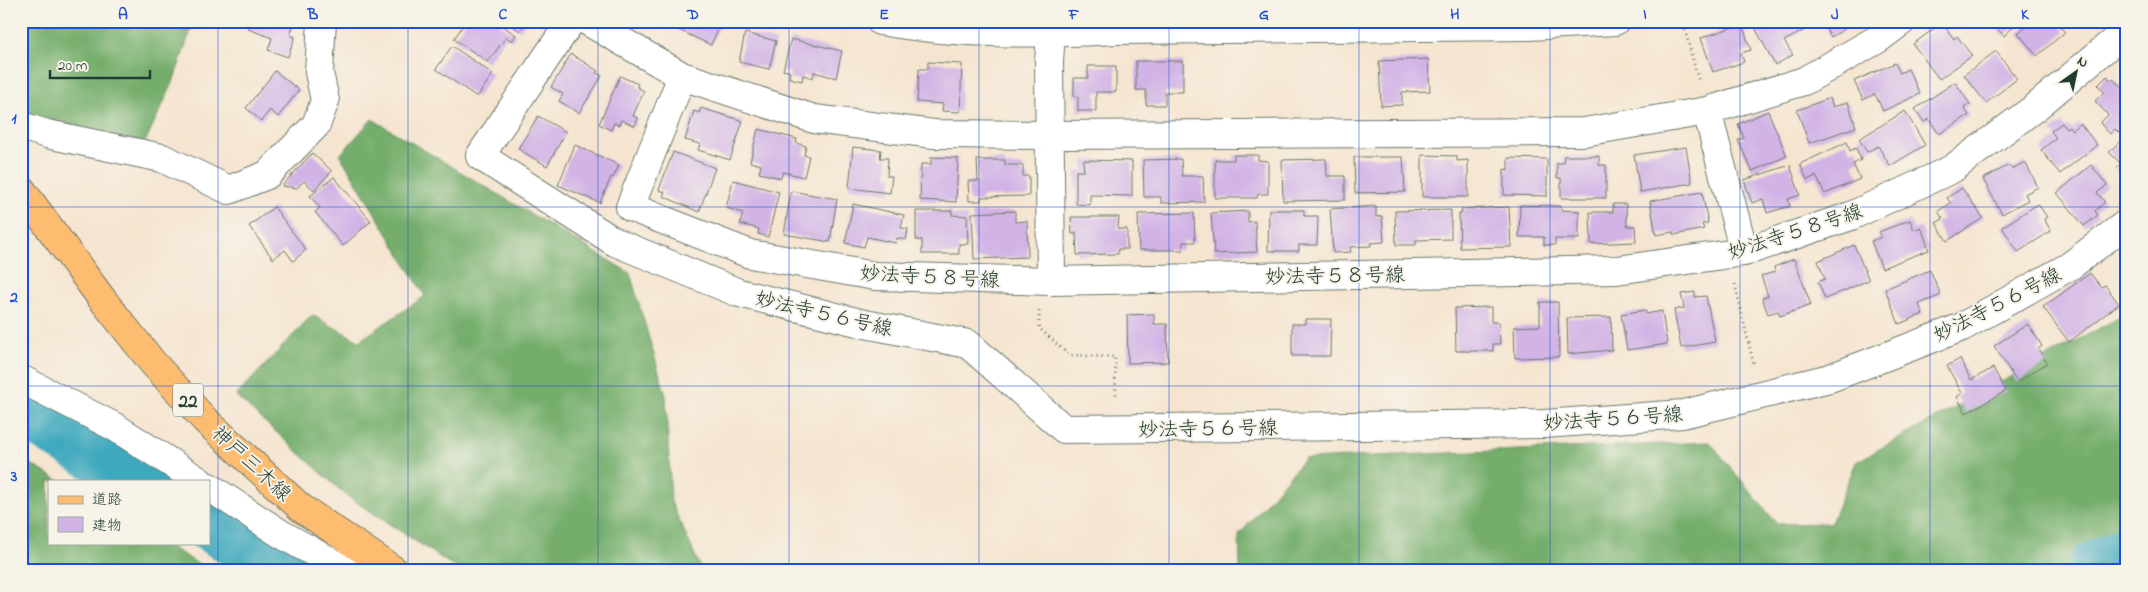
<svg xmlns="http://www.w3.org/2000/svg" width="2148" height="592" font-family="'Indie Flower','Klee One',sans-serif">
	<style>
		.forest { fill: #75ae6c; stroke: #4a7650 }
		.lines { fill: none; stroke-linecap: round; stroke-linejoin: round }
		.river { stroke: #3ea8be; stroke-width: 60 }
		.building { fill: #d1b3e6 }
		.minor-casing { stroke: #6a786b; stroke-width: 30 }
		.major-casing { stroke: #6a786b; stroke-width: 30 }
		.path { stroke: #6a786b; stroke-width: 3; stroke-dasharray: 1 4; stroke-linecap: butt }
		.minor { stroke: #fff; stroke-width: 28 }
		.major { stroke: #fdbc6f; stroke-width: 28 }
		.grid { fill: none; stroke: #1d4ed8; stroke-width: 1; stroke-opacity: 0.55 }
		.labels { text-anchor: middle; stroke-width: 4; stroke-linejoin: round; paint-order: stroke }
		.shield { fill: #f7f3e8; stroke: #60746a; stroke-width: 1 }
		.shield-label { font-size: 19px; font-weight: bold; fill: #1f3d34 }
		.street-label { font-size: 20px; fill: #1f3d34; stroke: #f7f3e8 }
		.neatline { fill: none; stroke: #1d4ed8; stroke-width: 2 }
		.grid-label { font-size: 16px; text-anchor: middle; font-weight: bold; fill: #1d4ed8 }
	</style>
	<rect width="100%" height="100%" fill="#f7f3e8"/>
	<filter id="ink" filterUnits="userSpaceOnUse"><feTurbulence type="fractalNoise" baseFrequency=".02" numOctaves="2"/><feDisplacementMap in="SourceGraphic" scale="10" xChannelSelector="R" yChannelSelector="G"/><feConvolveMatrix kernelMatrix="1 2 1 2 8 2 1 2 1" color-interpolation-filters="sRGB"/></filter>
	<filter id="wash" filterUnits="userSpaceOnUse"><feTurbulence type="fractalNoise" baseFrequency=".0096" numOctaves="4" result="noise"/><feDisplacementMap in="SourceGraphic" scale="20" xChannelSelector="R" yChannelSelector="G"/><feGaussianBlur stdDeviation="1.12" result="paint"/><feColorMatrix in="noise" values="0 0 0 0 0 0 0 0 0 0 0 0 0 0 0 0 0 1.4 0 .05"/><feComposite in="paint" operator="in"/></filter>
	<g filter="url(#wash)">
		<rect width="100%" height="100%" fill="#f5e5d0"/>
		<path class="forest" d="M21,21H194L172,85L145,142L21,119Z
			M372,119L630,273L666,396L671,502L702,571H461L348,497L236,396L312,315L359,341L425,296L340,155Z
			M2127,313V548L2104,564L2088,571H1240L1239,535L1304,459L1710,442L1777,524L1831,523L1856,462Z
			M21,458L59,481H49V543H164L210,571H21Z"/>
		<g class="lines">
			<path class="river" d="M21,410L43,419L144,481
				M209,521L291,571
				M2096,571L2127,556"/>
		</g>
		<g id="blocks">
			<path class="building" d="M251,21H295L290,35L295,37L288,57L268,50L272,38L248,29Z
				M466,21H496L516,35L512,41L506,37L488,62L454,39Z
				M506,21H527L520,31Z
				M673,21H722L711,45L670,26Z
				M1754,21H1801L1805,30L1784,41L1793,55L1775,65L1752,22Z
				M1821,21H1849L1843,25L1845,29L1831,37Z
				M1990,21H2019L2004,36Z
				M2031,21H2064L2059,26L2065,32L2037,56L2018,33Z
				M1942,23L1954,39L1957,36L1972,56L1939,79L1913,44Z
				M1742,24L1751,50L1741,53L1744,62L1713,72L1701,38Z
				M745,33L776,41L769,69L739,62Z
				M791,39L842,51L836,78L814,72L813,78L803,75L802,81L789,78L790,72L783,70Z
				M452,46L493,74L477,97L436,69Z
				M1996,51L2017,79L1986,103L1964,75Z
				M571,54L598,71L596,73L602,76L579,113L559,101L563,94L551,87Z
				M1428,59L1430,91L1402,92V105L1381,106L1379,61Z
				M1136,61H1183V92H1165V105H1146V90H1136Z
				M928,62L962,64L960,112L942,111L943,104L917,102L919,69H928Z
				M1895,63L1900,73L1908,69L1920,94L1883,111L1875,94L1863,100L1854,81Z
				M1088,66H1116V92H1096V111H1078V97L1074,96V78H1088Z
				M275,71L299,90L278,117L270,110L261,121L246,108Z
				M620,76L638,84L637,87L644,91L633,116L638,118L635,126L621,120L619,125L614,123L611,130L599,124Z
				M2107,76L2111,81L2113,79L2127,92V126L2119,133L2115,129L2110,134L2100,123L2108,115L2095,101L2104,92L2098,85Z
				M1955,82L1970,104L1964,108L1969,115L1939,134L1929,119L1924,122L1915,109Z
				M1830,98L1833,107L1848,102L1856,127L1809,143L1797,110Z
				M701,108L743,121L730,160L698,150L700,144L685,140L694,111L699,113Z
				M1768,111L1787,156L1752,171L1738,140L1744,138L1738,124Z
				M1905,111L1925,145L1890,166L1878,146L1867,152L1859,139Z
				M538,116L566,132L547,166L518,149Z
				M2062,123L2066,128L2069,126L2072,130L2080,123L2097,145L2060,174L2041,150L2056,138L2051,131Z
				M758,129L797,139L796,143L806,146L804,155L809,156L804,177L783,172L781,178L759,173L761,165L750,162Z
				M2127,131V178L2117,167L2121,164L2109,152L2125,137L2123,135Z
				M1847,142L1850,151L1856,148L1861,160L1853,164L1860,179L1825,194L1816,176L1807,180L1800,164Z
				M575,145L619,165L613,178L611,177L600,203L558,185Z
				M853,147L881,150L880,158H888L887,176H892L890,193L849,188Z
				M1686,147L1692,183L1640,192L1634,155Z
				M673,152L715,168L699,212L663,196L665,192L659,190Z
				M312,153L332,171L314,190L304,181L297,188L282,186Z
				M1234,155H1258V160L1268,161V194H1258L1257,198H1215V160H1234Z
				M1422,155L1457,156V161L1468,160V197H1422Z
				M1564,156H1599V165H1606V198H1561V178H1557V163H1563Z
				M931,157L958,158L956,202L920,200L921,164H931Z
				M1354,157H1403L1405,192L1355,193Z
				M1508,158L1547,159V196L1504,195V169L1508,170Z
				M1181,159L1182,176H1203L1204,202L1161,203V197H1144L1143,160Z
				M1326,159L1327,176H1345V200L1283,201L1282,160Z
				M977,160H1005V165H1023V176H1029V196L981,197V201H969L968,181H978Z
				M1083,160L1132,161V196L1090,195V205L1076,204V171H1084Z
				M2025,162L2038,187L2025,194L2028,200L2002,214L1983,179L2009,165L2012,169Z
				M1790,165L1800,195L1788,199L1790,206L1767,213L1763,199L1752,203L1744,180Z
				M2091,165L2107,185L2097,193L2105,202L2095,211L2098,215L2084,226L2057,193Z
				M334,177L371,221L343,246L315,212L320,208L310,196Z
				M733,180L779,192L768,237L758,234L759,229L740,224L743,213L726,208Z
				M1962,188L1983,218L1947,241L1936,223L1943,219L1938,211L1951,203L1947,198Z
				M791,191L837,199L830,242L784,234Z
				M1702,192L1708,223L1702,224L1704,229L1674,235L1673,232L1656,235L1650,201Z
				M853,204L904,215L901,228L908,229L906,240L897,238L896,243L867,237L864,247L845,243Z
				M1613,204H1626L1627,226H1635L1636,242L1591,244L1590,212H1613Z
				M2038,204L2047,217L2044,219L2051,231L2018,252L2002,227Z
				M1520,205L1561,206V210L1579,211V239H1555V245H1544V237H1519Z
				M1376,206V217L1382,216L1384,242L1371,243V246L1350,247L1351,252L1333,253L1330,209Z
				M274,207L306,250L293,261L285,250L273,259L249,226Z
				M1509,207L1511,247L1460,248L1459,214H1461L1462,209Z
				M1269,210H1304V216H1318L1317,245H1299V251H1268Z
				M1451,210V239L1416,240V245H1396L1395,211Z
				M916,211H952V215L967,216L968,244H959V254H922V240H916Z
				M1015,211V222L1027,221L1028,257L974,259L972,213Z
				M1248,211V222L1255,221L1257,252L1214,254L1211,213Z
				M1194,213L1195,242H1183V250H1139L1138,214Z
				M1071,217H1119L1118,229H1127V249H1118V254L1077,255L1076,233L1072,234Z
				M1910,220L1914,230L1921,227L1929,250L1882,268L1871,241L1882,237L1879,232Z
				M1854,245L1869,280L1825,299L1818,282L1825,279L1818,261Z
				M1794,259L1811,305L1780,316L1778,311L1768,314L1762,298L1768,296L1761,276L1775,272L1774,267Z
				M1930,270L1941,295L1919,304L1923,314L1899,324L1885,289Z
				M2090,273L2101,287L2105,285L2119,304L2069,342L2043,307Z
				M1695,292V297L1706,296L1715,342L1681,348L1674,310L1684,308L1681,294Z
				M1540,302H1558L1559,357L1515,358L1514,327L1540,326Z
				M1491,307V322H1499L1500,344H1493V351H1456L1455,308Z
				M1645,310L1646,314L1662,311L1667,344L1627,350L1621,314Z
				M1154,314V324H1167L1168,362L1128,363L1127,315Z
				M1611,317L1612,350L1568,354L1567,318Z
				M1305,319H1331L1330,356H1292V324H1305Z
				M2028,324L2042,346L2038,349L2047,363L2017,382L1994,346Z
				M1960,359L1971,380L1993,368L2006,391L1966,413L1957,397L1962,393L1947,366Z"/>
		</g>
	</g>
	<g filter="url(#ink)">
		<use href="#blocks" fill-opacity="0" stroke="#6a786b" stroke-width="1"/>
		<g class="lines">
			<g class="minor-casing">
				<path id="minor" d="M571,21L480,156L615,242L739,293L865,324L968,344L1064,429L1544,424L1683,414L1830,378L1962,327L2070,266L2127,223
					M587,21L682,76L814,119L934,134L1050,135L1584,132L1707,111L1804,81L1878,39L1902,21
					M880,21C958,35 1038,34 1117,30L1529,26L1615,21
					M682,76L630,207L750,254L875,276L1051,281L1617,270L1744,252L1851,216L1952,169L2036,107L2127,30
					M1707,111L1744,252
					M21,126L47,134L162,158L229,190L267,175L316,125L325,101L319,72L322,21
					M1051,281L1049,61L1052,21
					M21,379L115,427L199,481
					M209,487L281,534L347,571"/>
			</g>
			<g class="major-casing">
				<path id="major" d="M21,189L102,299L153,363L205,420L301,508L395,571"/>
			</g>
			<path class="path" d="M1685,30L1699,82
				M1735,284L1754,366
				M1039,311V328L1069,355L1115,357L1116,397"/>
			<use href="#minor" class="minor"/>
			<use href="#major" class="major"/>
		</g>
	</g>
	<path class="grid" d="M218,21V571M408,21V571M598,21V571M789,21V571M979,21V571M1169,21V571M1359,21V571M1550,21V571M1740,21V571M1930,21V571M21,207H2127M21,386H2127"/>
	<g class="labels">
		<rect class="shield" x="173" y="383.5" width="30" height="33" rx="4"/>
		<g class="shield-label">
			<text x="188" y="407">22</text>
		</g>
		<g class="street-label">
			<text transform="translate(1795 231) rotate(-18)" y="7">妙法寺５８号線</text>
			<text transform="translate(1335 275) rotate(-1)" y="7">妙法寺５８号線</text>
			<text transform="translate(930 276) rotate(3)" y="7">妙法寺５８号線</text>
			<text transform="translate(1997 304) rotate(-27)" y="7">妙法寺５６号線</text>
			<text transform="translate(824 313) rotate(13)" y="7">妙法寺５６号線</text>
			<text transform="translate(1613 418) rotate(-4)" y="7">妙法寺５６号線</text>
			<text transform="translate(1208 428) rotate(-1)" y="7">妙法寺５６号線</text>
			<text transform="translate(252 463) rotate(43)" y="7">神戸三木線</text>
		</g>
	</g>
	<rect width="2148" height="592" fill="none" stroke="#f7f3e8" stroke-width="55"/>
	<rect x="48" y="480" width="162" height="65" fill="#f7f3e8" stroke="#a1aaa0"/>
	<rect x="58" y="496" width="25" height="8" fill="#fdbc6f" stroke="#a1aaa0"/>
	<text x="92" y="504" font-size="15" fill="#1f3d34">道路</text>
	<rect x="58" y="517" width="25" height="15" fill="#d1b3e6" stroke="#a1aaa0"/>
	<text x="92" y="530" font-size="15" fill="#1f3d34">建物</text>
	<g transform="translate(2076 72) rotate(33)" stroke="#f7f3e8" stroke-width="4" paint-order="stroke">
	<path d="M0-4L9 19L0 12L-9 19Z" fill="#1f3d34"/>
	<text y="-8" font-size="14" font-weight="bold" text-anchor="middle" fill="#1f3d34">N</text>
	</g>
	<path d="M50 70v8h100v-8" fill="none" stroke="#1f3d34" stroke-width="2.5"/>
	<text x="58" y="70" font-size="15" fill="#1f3d34" stroke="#f7f3e8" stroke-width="4" paint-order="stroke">20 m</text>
	<rect x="28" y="28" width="2092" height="536" class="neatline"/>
	<g class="grid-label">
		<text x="123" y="19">A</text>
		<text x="313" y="19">B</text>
		<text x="503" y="19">C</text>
		<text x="693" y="19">D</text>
		<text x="884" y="19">E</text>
		<text x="1074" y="19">F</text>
		<text x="1264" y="19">G</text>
		<text x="1455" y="19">H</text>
		<text x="1645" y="19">I</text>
		<text x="1835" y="19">J</text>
		<text x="2025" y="19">K</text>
		<text x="14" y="123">1</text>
		<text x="14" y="302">2</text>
		<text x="14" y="481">3</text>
	</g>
</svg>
